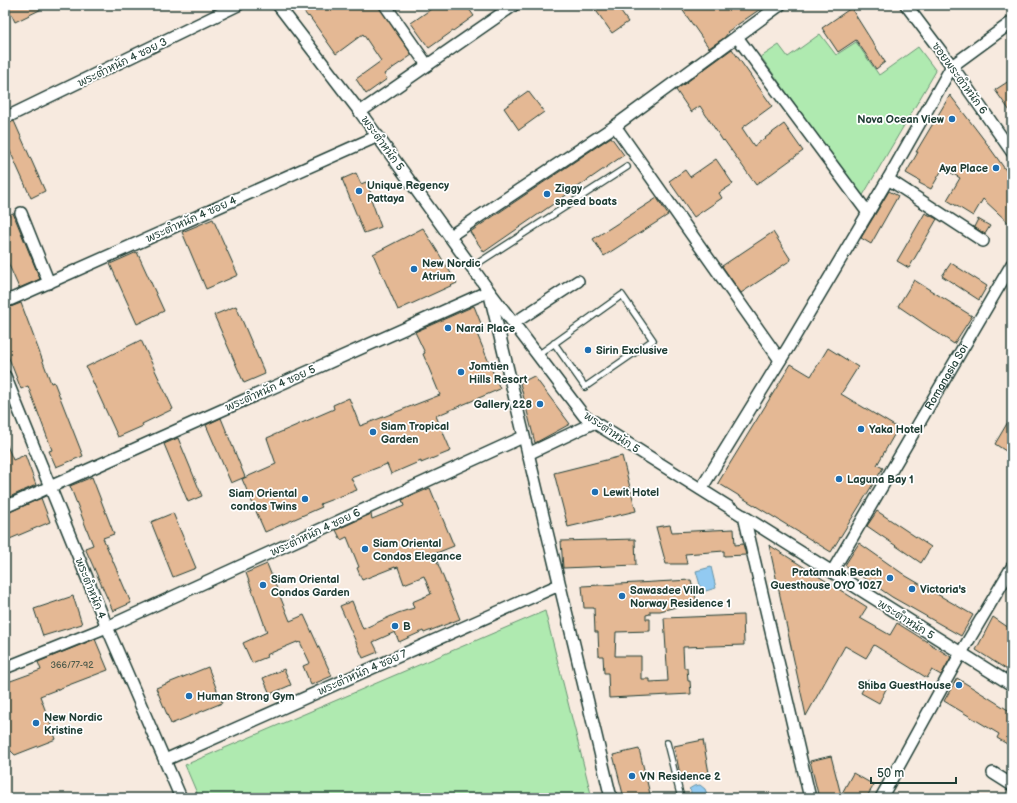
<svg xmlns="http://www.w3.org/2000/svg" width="1017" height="803" font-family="'Balsamiq Sans','Playpen Sans Thai',sans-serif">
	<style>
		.green { fill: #afeab0; stroke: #679472 }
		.water { fill: #92caf1; stroke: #6492a5 }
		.building { fill: #e4b894; stroke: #1f3d34 }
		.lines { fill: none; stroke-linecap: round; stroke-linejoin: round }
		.lane-casing { stroke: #1f3d34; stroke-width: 8 }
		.street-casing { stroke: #1f3d34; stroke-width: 14 }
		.lane { stroke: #fff; stroke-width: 5.5 }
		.street { stroke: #fff; stroke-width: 11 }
		.poi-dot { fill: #1f6fb2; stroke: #fff; stroke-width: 1.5 }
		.labels { text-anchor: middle; stroke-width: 3.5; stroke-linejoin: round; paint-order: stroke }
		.number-label { font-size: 9px; fill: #505c4c }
		.street-label { font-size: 11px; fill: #1f3d34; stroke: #fff }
		.poi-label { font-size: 11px; font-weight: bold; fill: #1f3d34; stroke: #fff; text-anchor: start }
	</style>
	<rect width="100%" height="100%" fill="#f7eadf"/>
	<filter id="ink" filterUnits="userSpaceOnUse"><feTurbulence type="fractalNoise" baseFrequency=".025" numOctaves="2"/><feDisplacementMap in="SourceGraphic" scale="8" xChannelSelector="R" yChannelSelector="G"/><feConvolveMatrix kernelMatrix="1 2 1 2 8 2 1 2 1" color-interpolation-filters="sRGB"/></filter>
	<g filter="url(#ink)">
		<path class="green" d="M820,34L836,55L856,42L879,75L918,47L936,71L862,197L761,57L779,45L788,57Z
			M545,611L592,798H199L185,765Z"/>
		<path class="water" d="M711,567L716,588L702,592L696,571Z
			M700,785L705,789L707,794L714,796L717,798H690L691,791L689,789L694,786Z"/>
		<path class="building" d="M7,5H50L15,22Z
			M299,5H378L412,55L384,74L387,79L366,94L356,79L381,61L363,34L336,54L309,16L308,17Z
			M437,5H466L474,16L429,48L411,23Z
			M592,5H616L628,22L612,33Z
			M679,5H766L727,32L728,33L724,38L709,48Z
			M851,8L885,62L876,69L856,40L838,52L822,28Z
			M732,49L772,106L742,128L754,146L784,124L803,151L756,185L724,140L723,141L700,106L691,112L676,90Z
			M1012,79V114L995,90Z
			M528,91L544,112L519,130L504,108Z
			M950,95L985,141L1012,179V226L983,199L973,216L947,200L960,178L943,168L931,189L919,183L920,181L906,173L918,152H916Z
			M14,121L45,191L31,198L5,140V125Z
			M611,137L624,155L484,252L470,232Z
			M716,159L733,184L719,193L722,198L694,217L669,181L685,170L690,177Z
			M356,173L361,184L366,182L373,198L371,199L381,227L364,233L342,179Z
			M889,191L898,196L871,244L861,238Z
			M657,198L668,215L604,256L593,239Z
			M13,213L40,279L19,288L5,256V217Z
			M925,213L937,219L909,268L897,261Z
			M213,219L238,275L206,289L182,232Z
			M978,219L990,226L985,234L974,227Z
			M423,228L457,283L398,310L373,254Z
			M773,232L791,260L741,293L722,266Z
			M137,252L164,311L137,324L110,264Z
			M951,263L987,286L979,300L942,276Z
			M914,280L972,316L954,344L898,306Z
			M21,303L51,383L54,382L83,456L56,467L49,451L52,450L28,386L21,389L5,348V309Z
			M236,306L265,374L244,383L214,315Z
			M474,306L482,326L475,329L500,389L436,416L451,451L421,463V461L391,474L387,464L351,478L357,490L320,504L322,507L265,532L242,479L276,464L267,438L334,409L333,405L349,398L360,426L440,395L423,354L425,353L415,332Z
			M141,340L173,409L142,424L143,426L118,437L86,367Z
			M828,348L858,367L841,394L898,428L877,465L883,468L831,552L718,483L791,364L811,376Z
			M534,376L570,424L535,443L520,383Z
			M1012,415V455L995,444Z
			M221,418L245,477L231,483L206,425Z
			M178,438L202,496L188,502L164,444Z
			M5,443H6L13,460L25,455L36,485L5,499Z
			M622,456L636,511L568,527L554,473Z
			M92,477L114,534L103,538L131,603L113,611L85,548L93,545L70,486Z
			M430,488L454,546L434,554L460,619L424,633L423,631L399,642L395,632L373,642L378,652L363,658L340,606L352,601L363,629L398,613L414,608L412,602L431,594L424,576L404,584L398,567L395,568V567L362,580L357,568L359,567L347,537L341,540L336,530L371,514L372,519L404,506L402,500Z
			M41,498L50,522L5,541V514Z
			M877,511L931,547L921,563L867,526Z
			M173,513L196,568L173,577L151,522Z
			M670,525L672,532L734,529L735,545L743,544L746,555L724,556V551L685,554L687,564H666L656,527Z
			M635,539L636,565L563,568L561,541Z
			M859,543L906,576L973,615L961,636L892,597L845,565Z
			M769,545L867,607L860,618L890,635L897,623L951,657L941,675L932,670L927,678L874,645L866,658L845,646L806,716Z
			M267,564L290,621L304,615L332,676L311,685L303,666L310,663L300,642L297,643V642L266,655L267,657L252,663L243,643L267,632L246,573Z
			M691,580L697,602L660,611H650V614L646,615V619H650V631L616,632L615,656H641V679H650V682L668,681L664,618L743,615L744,645L683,647L684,668H687L688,681H690L691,694L609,698L608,673H604L603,656H599L598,632H595L594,608H584L582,586Z
			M73,596L82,624L43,636L34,609Z
			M993,617L1012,630V673L976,650Z
			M95,639L108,670L40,696L56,739L15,755L5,745V683L41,670L38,662Z
			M208,667L222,703L171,724L156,688Z
			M284,669L291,685L270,694L263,678Z
			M957,678L1008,710V711L1012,714V747L997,738L999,734L944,701Z
			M868,680L886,689L879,703L861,693Z
			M703,740L709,773L681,779L674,746Z
			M639,749L651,798H624L613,755Z
			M831,756L841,795L853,773L874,785L866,798H819L810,761Z"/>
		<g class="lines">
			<g class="lane-casing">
				<path id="lane" d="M472,267L627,167
					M538,355L622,295L653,340L585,387L554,343
					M667,743L681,798"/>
			</g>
			<g class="street-casing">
				<g id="street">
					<path d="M278,5L360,112L489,291L584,416L1012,685"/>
					<path d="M385,5L427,65"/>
					<path d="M906,5L952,66L1012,152"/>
					<path d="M737,37L868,213"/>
					<path d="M360,112L514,5"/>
					<path d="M5,118L238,5"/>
					<path d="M615,126L780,360"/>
					<path d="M888,179L983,241"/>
					<path d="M21,213L49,283"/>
					<path d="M450,236L615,126L780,5"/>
					<path d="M5,302L378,136"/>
					<path d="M514,323L578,281"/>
					<path d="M5,376L107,627L181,798"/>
					<path d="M528,454L595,422"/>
					<path d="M701,489L789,346L888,179L952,66L1012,22"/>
					<path d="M5,507L489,291L611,798"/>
					<path d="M744,516L810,798"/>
					<path id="s1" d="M832,572L1012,264"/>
					<path d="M5,668L107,627L523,437"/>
					<path d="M165,760L559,585"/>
					<path d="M993,773L1012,785"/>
					<path d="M881,798L961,653L1012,567"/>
				</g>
			</g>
			<use href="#lane" class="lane"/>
			<use href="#street" class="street"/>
		</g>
	</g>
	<g class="poi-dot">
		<circle cx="952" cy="119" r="4"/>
		<circle cx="996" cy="168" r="4"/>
		<circle cx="359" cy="191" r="4"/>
		<circle cx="547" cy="194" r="4"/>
		<circle cx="414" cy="269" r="4"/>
		<circle cx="448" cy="328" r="4"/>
		<circle cx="588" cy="350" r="4"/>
		<circle cx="461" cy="372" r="4"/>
		<circle cx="540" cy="404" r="4"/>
		<circle cx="861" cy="429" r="4"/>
		<circle cx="373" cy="432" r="4"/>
		<circle cx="839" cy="479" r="4"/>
		<circle cx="595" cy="492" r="4"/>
		<circle cx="305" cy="499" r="4"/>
		<circle cx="365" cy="549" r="4"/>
		<circle cx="890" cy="578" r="4"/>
		<circle cx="263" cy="585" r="4"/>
		<circle cx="912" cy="589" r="4"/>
		<circle cx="622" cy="596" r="4"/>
		<circle cx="395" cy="626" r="4"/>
		<circle cx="959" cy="685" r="4"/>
		<circle cx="189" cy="696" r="4"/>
		<circle cx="36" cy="723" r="4"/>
		<circle cx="632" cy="776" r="4"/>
	</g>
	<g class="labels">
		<g class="number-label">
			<text x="72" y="668">366/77-92</text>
		</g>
		<g class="street-label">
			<text transform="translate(122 62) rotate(-26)" y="4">พระตำหนัก 4 ซอย 3</text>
			<text transform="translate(960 78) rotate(54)" y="4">ซอยพระตำหนัก 6</text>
			<text transform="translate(383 143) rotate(54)" y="4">พระตำหนัก 5</text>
			<text transform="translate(191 219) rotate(-24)" y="4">พระตำหนัก 4 ซอย 4</text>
			<text dy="4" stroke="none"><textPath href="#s1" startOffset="226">Romanasia Soi</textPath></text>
			<text transform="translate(270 388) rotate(-24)" y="4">พระตำหนัก 4 ซอย 5</text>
			<text transform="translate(612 432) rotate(34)" y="4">พระตำหนัก 5</text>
			<text transform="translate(315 532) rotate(-25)" y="4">พระตำหนัก 4 ซอย 6</text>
			<text transform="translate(91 588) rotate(68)" y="4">พระตำหนัก 4</text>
			<text transform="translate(906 619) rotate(32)" y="4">พระตำหนัก 5</text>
			<text transform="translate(362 672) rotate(-24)" y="4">พระตำหนัก 4 ซอย 7</text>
		</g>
		<g class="poi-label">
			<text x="944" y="123" text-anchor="end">Nova Ocean View</text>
			<text x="988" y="172" text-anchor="end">Aya Place</text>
			<text x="367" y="189">Unique Regency<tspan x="367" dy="13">Pattaya</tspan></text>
			<text x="555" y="192">Ziggy<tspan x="555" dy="13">speed boats</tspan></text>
			<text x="422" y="267">New Nordic<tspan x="422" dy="13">Atrium</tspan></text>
			<text x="456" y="332">Narai Place</text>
			<text x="596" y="354">Sirin Exclusive</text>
			<text x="469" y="370">Jomtien<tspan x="469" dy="13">Hills Resort</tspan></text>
			<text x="532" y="408" text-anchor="end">Gallery 228</text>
			<text x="381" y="430">Siam Tropical<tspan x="381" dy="13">Garden</tspan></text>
			<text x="869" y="433">Yaka Hotel</text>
			<text x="847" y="483">Laguna Bay 1</text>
			<text x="603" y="496">Lewit Hotel</text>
			<text x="297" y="497" text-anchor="end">Siam Oriental<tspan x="297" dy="13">condos Twins</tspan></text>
			<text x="373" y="547">Siam Oriental<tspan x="373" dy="13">Condos Elegance</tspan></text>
			<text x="882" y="576" text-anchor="end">Pratamnak Beach<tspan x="882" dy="13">Guesthouse OYO 1027</tspan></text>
			<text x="271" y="583">Siam Oriental<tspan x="271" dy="13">Condos Garden</tspan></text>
			<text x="920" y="593">Victoria's</text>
			<text x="630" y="594">Sawasdee Villa<tspan x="630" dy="13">Norway Residence 1</tspan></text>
			<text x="403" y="630">B</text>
			<text x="951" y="689" text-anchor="end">Shiba GuestHouse</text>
			<text x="197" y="700">Human Strong Gym</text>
			<text x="44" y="721">New Nordic<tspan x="44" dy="13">Kristine</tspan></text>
			<text x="640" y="780">VN Residence 2</text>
		</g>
	</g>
	<rect width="1017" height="803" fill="none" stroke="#fff" stroke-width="20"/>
	<rect x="10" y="10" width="997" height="783" fill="none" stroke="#1f3d34" stroke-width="1.5" filter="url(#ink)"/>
	<path d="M871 777v6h85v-6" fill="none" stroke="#1f3d34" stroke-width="2"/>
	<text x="877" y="777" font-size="12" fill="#1f3d34" stroke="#ffffff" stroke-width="3" paint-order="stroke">50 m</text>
</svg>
